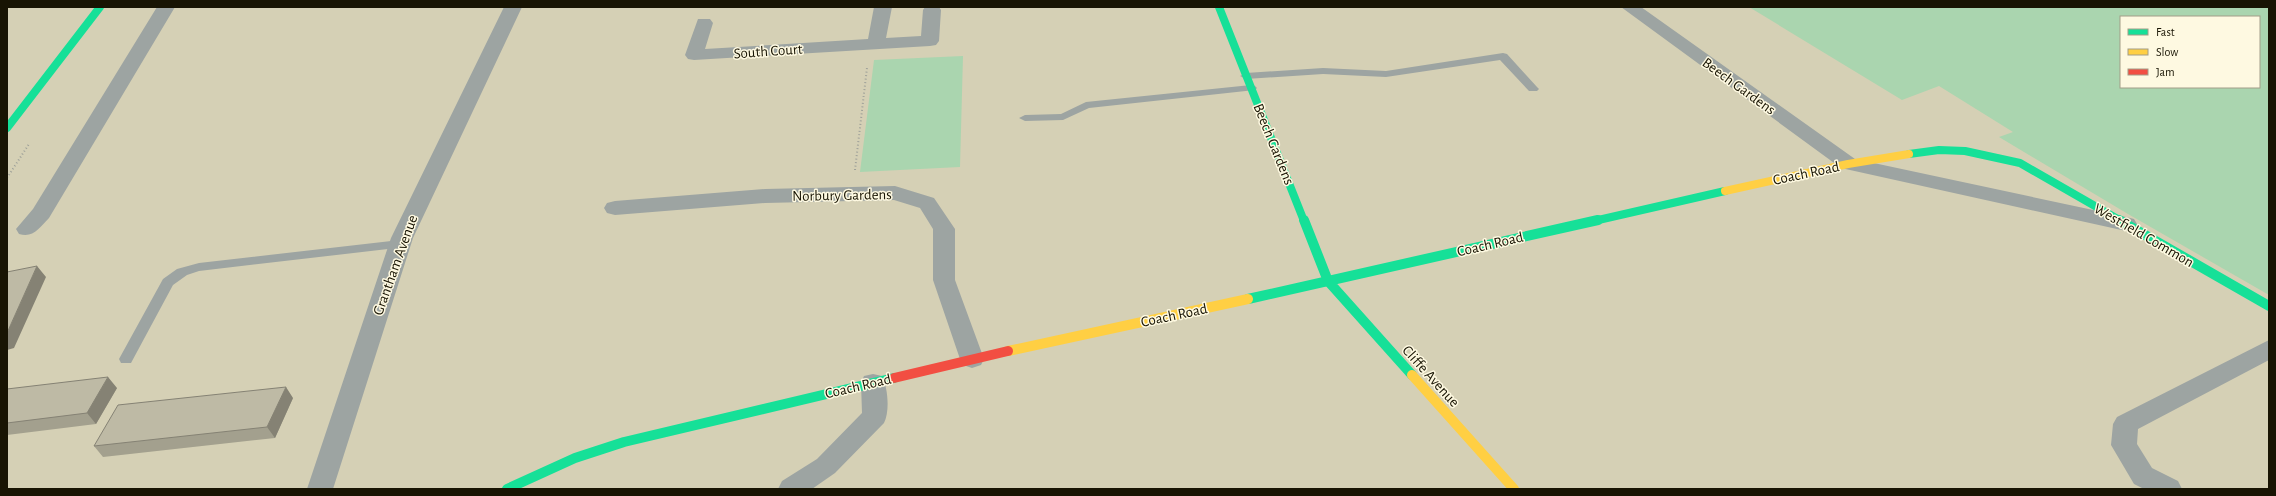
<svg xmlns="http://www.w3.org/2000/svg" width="2276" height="496" font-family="'Alegreya Sans',sans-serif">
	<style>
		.green { fill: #aad5af; fill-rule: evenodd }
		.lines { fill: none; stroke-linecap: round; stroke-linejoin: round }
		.path { stroke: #9ea099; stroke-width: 2; stroke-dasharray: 1 2.5; stroke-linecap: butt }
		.lane { fill: #9da4a2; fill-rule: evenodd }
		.street { fill: #9da4a2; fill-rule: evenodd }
		.fast-far1 { stroke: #16e098; stroke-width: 8 }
		.fast { stroke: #16e098; stroke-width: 10 }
		.slow-far1 { stroke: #ffcf43; stroke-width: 8 }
		.slow { stroke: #ffcf43; stroke-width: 10 }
		.jam { stroke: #f24e42; stroke-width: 10 }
		.wall { fill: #a3a08e }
		.shaded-wall { fill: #858274 }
		.building { fill: #bebaa5; stroke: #858274 }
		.labels { text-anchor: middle; stroke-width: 3; stroke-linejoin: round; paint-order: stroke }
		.street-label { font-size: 15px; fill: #181403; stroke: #fef9e1 }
	</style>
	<rect width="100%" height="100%" fill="#d5d0b5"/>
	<path class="green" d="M1749,7H2269V295L2128,214L1999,137L2013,132L1939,86L1902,100ZM2121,17H2259V87H2121Z
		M963,56L960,167L860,172L874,60Z"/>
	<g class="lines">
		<path class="path" d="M855,170L867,68
			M7,178L29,144"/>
		<path class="lane" d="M1503,53L1507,54L1537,87L1539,89L1537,91H1529L1500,60L1386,77L1323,74L1246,79L1240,76L1246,73L1323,68L1386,71Z
			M1251,85L1255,86L1257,88L1255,90L1089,108L1063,120L1025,121L1019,118L1025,115L1061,114L1086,102Z
			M400,240L406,244L405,247L199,271L187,275L173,285L131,363H121L119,359L163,279L177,269L199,263Z"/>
		<path class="street" d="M157,7H175L49,218C39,228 34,238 19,234L16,229L33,209Z
			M504,7H522L413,238L333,489H307L391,238Z
			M874,7H892L886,38L921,36L923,10L925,7H939L941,10L939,41L936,45L930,46L694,60L688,59L685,55L698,19H710L713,23L705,49L868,39Z
			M1621,7H1641L1855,159L2126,217L2134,219L2137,224L2134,229L2126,231L1841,168Z
			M895,186L934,198L955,229V280L984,359L981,365L972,368L963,365L960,359L933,280V229L920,208L894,200L765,203L615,215L607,213L604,208L607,203L615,201L765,189Z
			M2269,340V360L2138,429L2137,444L2152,468L2178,481L2182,489H2144L2134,484L2111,445L2113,424L2117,417Z
			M873,374L882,376C888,388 890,411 884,423L835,473L812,489H778L782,481L817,459L862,413L861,383L864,376Z"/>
		<path class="fast-far1" d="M1219,7L1304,221
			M7,128L100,7
			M1909,154L1939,150L1965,151L2020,163L2121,221
			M1594,221L1725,191"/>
		<path class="fast" d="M1304,220L1328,281L1412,375
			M2119,220L2269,306
			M1248,299L1598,220
			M507,489L575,458L624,442L894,378"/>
		<path class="slow-far1" d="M1725,191L1848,164L1909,154"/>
		<path class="slow" d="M1008,351L1248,299
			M1412,375L1514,489"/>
		<path class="jam" d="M894,378L1008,351"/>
	</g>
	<path class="wall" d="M117,388L96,424L7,435V389Z
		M293,398L275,438L103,457L94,446Z"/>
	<path class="shaded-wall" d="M37,266L46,277L14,348L7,350V333Z
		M108,377L117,388L96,424L87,413Z
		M286,387L293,398L275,438L267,427Z"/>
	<path class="building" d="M37,266L7,333V272Z
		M108,377L87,413L7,423V389Z
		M286,387L267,427L94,446L118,405Z"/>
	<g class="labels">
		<g class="street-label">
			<text transform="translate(768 51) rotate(-4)" y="5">South Court</text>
			<text transform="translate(1739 86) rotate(36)" y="5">Beech Gardens</text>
			<text transform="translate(1274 144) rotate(68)" y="5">Beech Gardens</text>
			<text transform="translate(1806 173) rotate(-12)" y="5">Coach Road</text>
			<text transform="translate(842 195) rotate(-1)" y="5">Norbury Gardens</text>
			<text transform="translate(2144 235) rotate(30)" y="5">Westfield Common</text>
			<text transform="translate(1490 244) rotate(-13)" y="5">Coach Road</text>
			<text transform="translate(395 265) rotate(-70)" y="5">Grantham Avenue</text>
			<text transform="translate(1174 315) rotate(-12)" y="5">Coach Road</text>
			<text transform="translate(1431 376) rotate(48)" y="5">Cliffe Avenue</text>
			<text transform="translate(858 386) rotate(-13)" y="5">Coach Road</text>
		</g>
	</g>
	<rect width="2276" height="496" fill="none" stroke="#181403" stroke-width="16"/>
	<rect x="2120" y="16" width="140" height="72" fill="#fef9e1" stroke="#a29d88"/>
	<rect x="2128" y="29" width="20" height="6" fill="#16e098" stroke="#a29d88"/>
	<text x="2156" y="36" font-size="12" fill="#181403">Fast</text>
	<rect x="2128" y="49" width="20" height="6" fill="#ffcf43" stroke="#a29d88"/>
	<text x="2156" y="56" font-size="12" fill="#181403">Slow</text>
	<rect x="2128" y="69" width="20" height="6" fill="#f24e42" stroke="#a29d88"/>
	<text x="2156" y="76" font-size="12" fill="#181403">Jam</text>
</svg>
